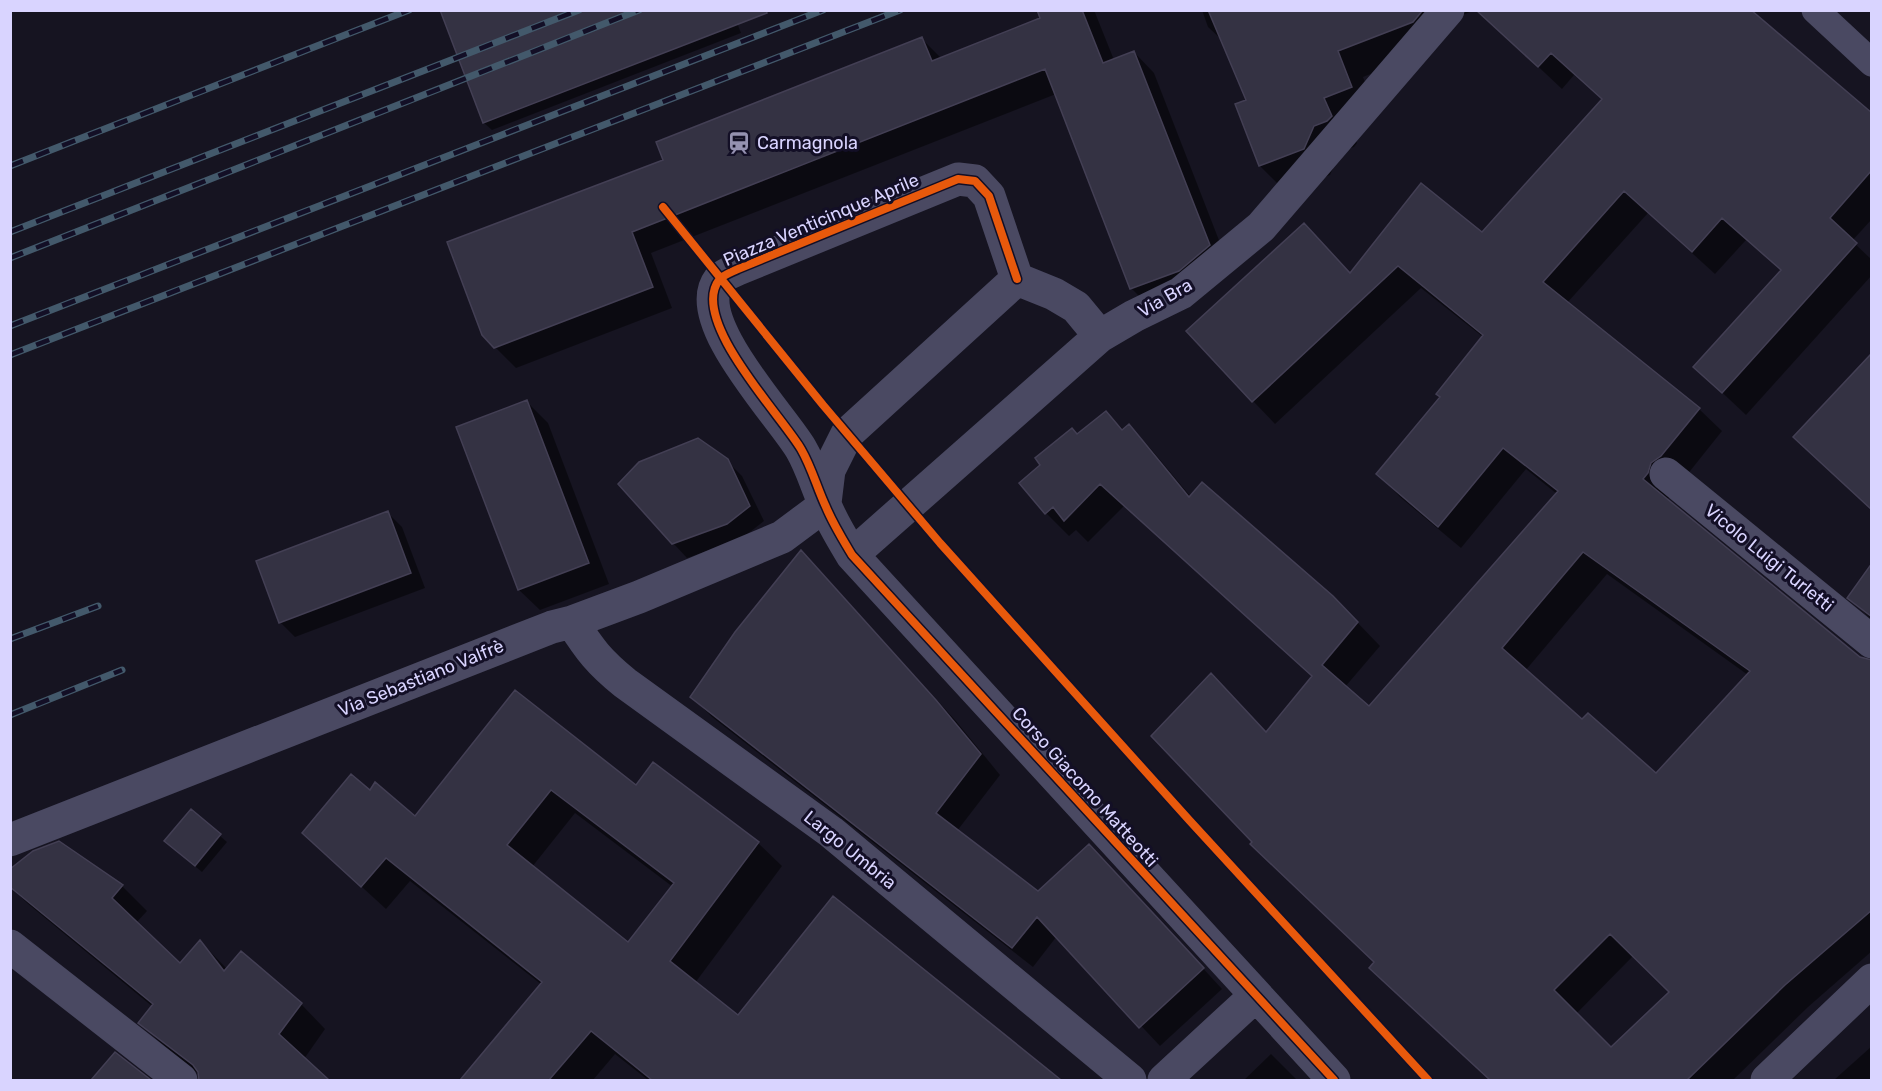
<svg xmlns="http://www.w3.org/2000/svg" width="1882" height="1091" font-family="Rubik,sans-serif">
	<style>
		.shadow { fill: #0007; fill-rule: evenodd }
		.building { fill: #343243; stroke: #433f54; stroke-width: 1.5; fill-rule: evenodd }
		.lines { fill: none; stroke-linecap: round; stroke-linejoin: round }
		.lane { stroke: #4a4962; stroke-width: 27 }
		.street { stroke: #4a4962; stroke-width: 33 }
		.rail-casing { stroke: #43596b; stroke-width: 7 }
		.rail { stroke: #130f26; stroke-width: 4.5; stroke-dasharray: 14; stroke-linecap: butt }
		.cycleway-casing { stroke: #130f26; stroke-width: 11 }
		.cycleway { stroke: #e8590c; stroke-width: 8 }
		.labels { text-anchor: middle; stroke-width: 6; stroke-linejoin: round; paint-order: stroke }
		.poi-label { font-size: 18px; fill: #d9d4ff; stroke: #130f26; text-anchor: start }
		.street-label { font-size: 18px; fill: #d9d4ff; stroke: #130f26 }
	</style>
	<rect width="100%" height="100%" fill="#161421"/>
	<path class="shadow" d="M440,10H732L741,33L492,130L484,123Z
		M1039,10H1094L1114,60L1134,52L1154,73L1229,266L1152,309L1131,288L1056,94L651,253L672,308L516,368L495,347L665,161L922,39L942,59L1042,19Z
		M1202,10H1475L1409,36L1417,56L1363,77L1377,113L1349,124L1357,143L1354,147L1340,152L1330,175L1286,192L1260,166L1248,101L1223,41L1208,27Z
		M1478,10L1787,41L1872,113V219L1852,241L1872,260V275L1746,415L1695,367L1781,271L1746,240L1715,274L1648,213L1567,303L1699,409L1722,431L1667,500L1860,658L1872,662V951L1808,1007L1733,1080H1490L1371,968L1376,962L1266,734L1313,677L1124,506L1088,542L1076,530L1069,536L1046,513L1078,436L1106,413L1124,430L1129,426L1151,449L1191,497L1356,621L1380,646L1345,687L1369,708L1557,494L1526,469L1461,548L1400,497L1378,474L1441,397L1483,337L1421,288L1275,424L1253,401L1326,247L1351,274L1482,234L1603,100L1574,75L1562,89ZM1607,574L1748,675L1656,775L1582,721L1525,671ZM1634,955L1671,992L1611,1049L1576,1014Z
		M527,402L548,423L609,584L540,610L519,590L458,428Z
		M727,461L742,476L764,521L741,539L687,558L673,543Z
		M388,513L402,527L425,588L295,637L280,622Z
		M1872,565V620L1849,597Z
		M821,572L956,721L1000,775L957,831L1038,893L1109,866L1222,989L1160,1046L1057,936L1033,967L712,717L692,697Z
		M515,692L636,788L758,843L782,866L695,983L738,1017L834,898L1059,1080H648L615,1054L593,1080H462L542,985L410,881L386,909L328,856L370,792L415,819ZM575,813L673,887L628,944L532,867Z
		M191,811L227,842L202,872L173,848Z
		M10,886H122L147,911L136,923L180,966L201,942L227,969L301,1004L325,1029L304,1059L327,1080H201L200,1075L165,1047L140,1023L153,1007L27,903Z
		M1872,1046V1080H1834Z
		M115,1054L149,1080H93Z
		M1271,1054L1297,1080H1244Z"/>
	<path class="building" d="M440,10H766L767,13L483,123Z
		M1037,10H1082L1103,63L1134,51L1210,245L1179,271L1130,289L1045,69L632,232L653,287L494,348L482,335L447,242L663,160L656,142L922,37L932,61L1040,18Z
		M1208,10H1423L1413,22L1338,51L1352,87L1324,98L1332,116L1327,121L1314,126L1304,149L1259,166L1235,104L1246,100Z
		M1476,10H1751L1872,113V170L1830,218L1857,243L1722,393L1693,367L1781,270L1722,218L1692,252L1624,191L1543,282L1700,408L1661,456L1651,463L1648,473L1643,479L1860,657L1872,660V910L1785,985L1687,1080H1490L1369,968L1374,962L1250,844L1252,842L1151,736L1211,673L1266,732L1312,676L1100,484L1064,521L1053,507L1045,514L1019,483L1040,465L1035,458L1072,428L1077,434L1106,411L1122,430L1129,424L1189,497L1202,482L1333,596L1358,622L1322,665L1369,706L1558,491L1503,448L1438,527L1376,474L1440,397L1436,394L1483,335L1398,266L1252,402L1186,331L1304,223L1350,273L1421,183L1482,232L1602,99L1551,53L1538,67ZM1583,552L1750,671L1656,773L1588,713L1582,719L1502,648ZM1610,934L1669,992L1611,1047L1554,990Z
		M1872,353V510L1793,437Z
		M527,400L589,563L518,590L456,427Z
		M698,438L728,459L750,506L727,524L672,544L618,484L639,462Z
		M388,511L411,573L279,623L256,561Z
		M801,550L936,700L981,754L936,813L1038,891L1089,844L1204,968L1139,1028L1037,917L1012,948L690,697L735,632Z
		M1872,563V617L1847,598Z
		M515,690L636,785L653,762L759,842L670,961L738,1015L833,896L1061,1080H652L591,1031L549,1080H460L542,982L386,858L361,887L302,833L351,774L370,790L375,782L415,816ZM551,790L674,883L628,942L507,845Z
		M191,809L221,834L195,866L164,841Z
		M59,841L123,885L112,898L180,963L200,940L224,971L241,951L302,1003L279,1034L329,1080H199L198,1072L193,1065L138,1023L153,1004L10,887V869L33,851Z
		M115,1052L151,1080H91Z"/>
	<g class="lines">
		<path class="lane" d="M1815,10L1872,63"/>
		<path class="street" d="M1017,279L989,196L975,181L958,179L738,269C732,272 723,275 719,280C689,320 781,415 801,449C812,468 817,488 826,507C833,524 843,540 852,555L1334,1080
			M1017,279L1054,294L1076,307L1100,336
			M1666,474L1872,642
			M825,503L829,470L847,434L1017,279
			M852,555L1100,336L1134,316L1181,293L1261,227L1448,10
			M572,622C590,650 599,662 625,683L831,832L1130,1080
			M10,840L552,627L572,622L639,597L782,537L825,505
			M10,946L181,1080
			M1164,1080L1255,996
			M1767,1080L1872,980"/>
		<g class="rail-casing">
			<path id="rail" d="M10,166L409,10
				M10,232L579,10
				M10,258L639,10
				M10,326L823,10
				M10,355L900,10
				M10,639L98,606
				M10,715L122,670"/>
		</g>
		<use href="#rail" class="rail"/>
		<g class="cycleway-casing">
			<path id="cycleway" d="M663,207L823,405L940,543L1190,821L1428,1080
				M1017,279L989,196L975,181L958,179L738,269C732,272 723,275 719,280C689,320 781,415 801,449C812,468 817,488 826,507C833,524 843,540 852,555L1334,1080"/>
		</g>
		<use href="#cycleway" class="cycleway"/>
	</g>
	<defs>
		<g id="station-bare" transform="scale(1.8)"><path d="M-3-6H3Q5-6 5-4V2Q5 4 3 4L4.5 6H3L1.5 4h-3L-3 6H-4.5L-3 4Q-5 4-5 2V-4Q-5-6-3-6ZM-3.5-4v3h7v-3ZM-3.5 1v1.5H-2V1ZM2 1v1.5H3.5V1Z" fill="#9591b1" stroke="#130f26" stroke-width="2.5" paint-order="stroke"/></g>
	</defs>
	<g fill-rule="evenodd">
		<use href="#station-bare" x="739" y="143"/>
	</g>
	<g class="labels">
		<g class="poi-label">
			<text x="757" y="149">Carmagnola</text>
		</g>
		<g class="street-label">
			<text transform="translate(821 220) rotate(-23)" y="6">Piazza Venticinque Aprile</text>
			<text transform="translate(1165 298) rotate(-30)" y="6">Via Bra</text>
			<text transform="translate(1769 558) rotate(39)" y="6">Vicolo Luigi Turletti</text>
			<text transform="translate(421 678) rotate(-22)" y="6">Via Sebastiano Valfrè</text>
			<text transform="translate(1085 787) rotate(48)" y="6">Corso Giacomo Matteotti</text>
			<text transform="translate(850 850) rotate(39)" y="6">Largo Umbria</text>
		</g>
	</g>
	<rect width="1882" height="1091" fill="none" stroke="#d9d4ff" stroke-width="24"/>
</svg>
